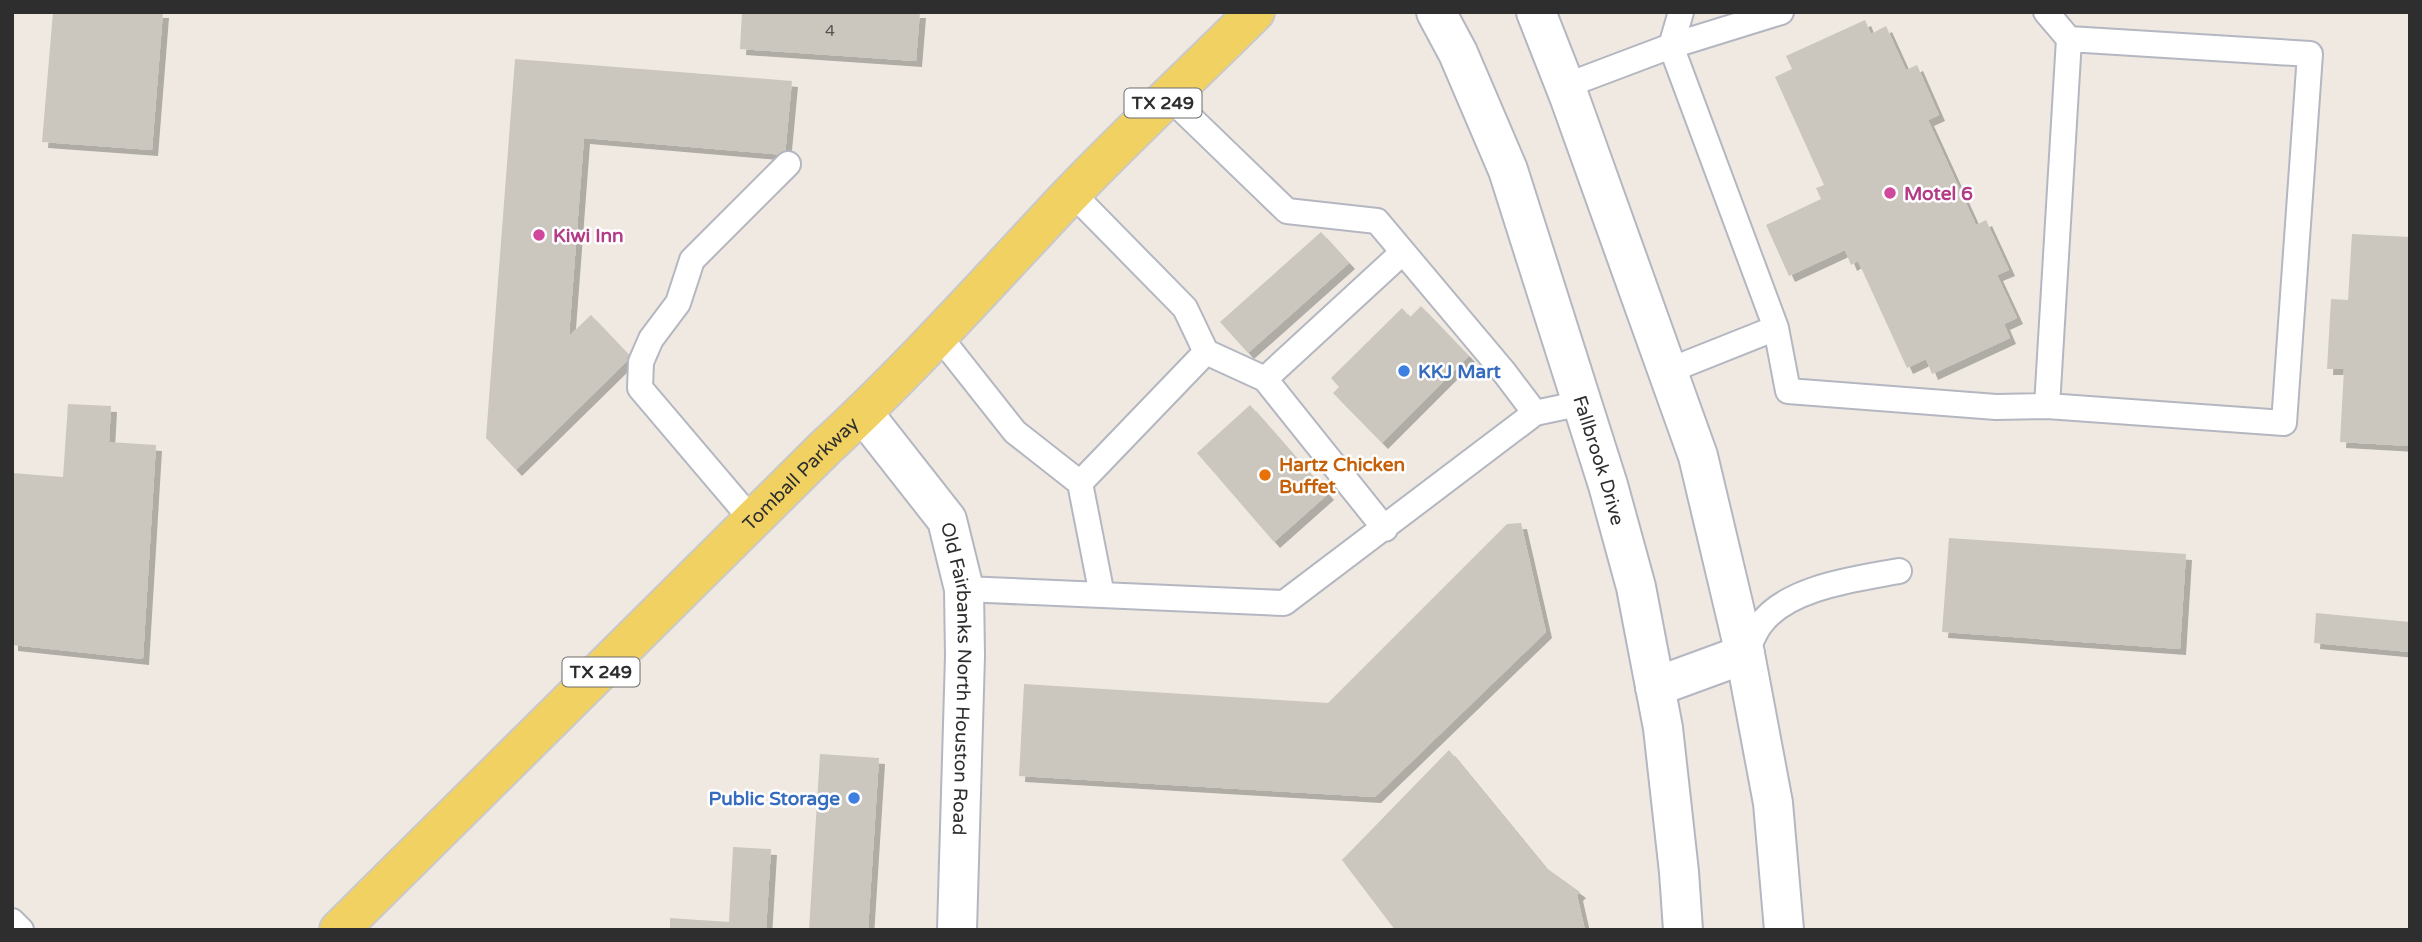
<svg xmlns="http://www.w3.org/2000/svg" width="2422" height="942" font-family="'Varela Round',sans-serif">
	<style>
		.building { fill: #cbc7bf; filter: url(#shadow) }
		.lines { fill: none; stroke-linecap: round; stroke-linejoin: round }
		.lane-casing { stroke: #b4b7c1; stroke-width: 28 }
		.street-casing { stroke: #b4b7c1; stroke-width: 42 }
		.secondary-casing { stroke: #b4b7c1; stroke-width: 42 }
		.primary-casing { stroke: #c9c9c9; stroke-width: 42 }
		.lane { stroke: #fff; stroke-width: 24 }
		.street { stroke: #fff; stroke-width: 38 }
		.secondary { stroke: #fff; stroke-width: 38 }
		.primary { stroke: #f2d163; stroke-width: 38 }
		.hotel-dot { fill: #d1479c; stroke: #fff; stroke-width: 2.5 }
		.shop-dot { fill: #3f7fe0; stroke: #fff; stroke-width: 2.5 }
		.food-dot { fill: #e8710a; stroke: #fff; stroke-width: 2.5 }
		.labels { text-anchor: middle; stroke-width: 5; stroke-linejoin: round; paint-order: stroke }
		.number-label { font-size: 16px; fill: #555452 }
		.shield { fill: #fff; stroke: #6d6d6d; stroke-width: 2 }
		.shield-label { font-size: 18px; font-weight: bold; fill: #2e2e2e }
		.hotel-label { font-size: 19px; font-weight: bold; fill: #b23c85; stroke: #fff; text-anchor: start }
		.shop-label { font-size: 19px; font-weight: bold; fill: #366cbe; stroke: #fff; text-anchor: start }
		.street-label { font-size: 19px; fill: #2e2e2e; stroke: #fff }
		.food-label { font-size: 19px; font-weight: bold; fill: #c56008; stroke: #fff; text-anchor: start }
	</style>
	<defs>
		<filter id="shadow"><feDropShadow dx="6" dy="6" stdDeviation="0" flood-color="#0004"/></filter>
	</defs>
	<rect width="100%" height="100%" fill="#efe9e1"/>
	<path class="building" d="M53,12H163L152,150L42,142Z
		M742,12H920L916,61L740,49Z
		M1865,20L1871,34L1886,26L1906,70L1917,65L1939,115L1928,120L1976,225L1986,220L2009,270L1997,275L2017,318L2004,324L2010,338L1932,374L1926,359L1907,368L1858,261L1851,265L1845,250L1789,276L1766,225L1821,199L1816,188L1824,185L1775,77L1792,69L1786,56Z
		M515,59L792,81L785,155L584,138L569,336L591,315L631,357L516,470L486,438Z
		M1321,232L1349,263L1248,353L1220,322Z
		M2352,234L2410,237V446L2340,442L2344,369H2327L2331,299L2348,300Z
		M1421,306L1469,356L1382,443L1333,393L1339,387L1331,378L1402,308L1410,317Z
		M68,404L111,406L109,442L156,445L143,659L12,645V473L63,477Z
		M1250,405L1328,494L1274,542L1197,453Z
		M1521,523L1546,632L1375,797L1019,776L1024,684L1328,703L1507,524Z
		M1949,538L2186,554L2180,649L1942,632Z
		M2316,613L2410,622V652L2314,643Z
		M1449,750L1545,867L1580,892L1577,895L1585,930H1395L1342,860Z
		M820,754L879,758L868,930H809Z
		M733,847L771,849L766,930H670V918L729,922Z"/>
	<g class="lines">
		<g class="lane-casing">
			<path id="lane" d="M2046,12L2069,39L2047,406
				M1671,46L1781,12
				M1671,46L1681,12
				M1565,86L1671,46L1776,328L1668,371
				M1169,97L1287,211L1377,221L1504,372L1535,413
				M1072,193L1185,308L1206,352L1080,483L1102,595
				M1776,328L1788,391L1996,407L2047,406L2284,423L2310,54L2069,39
				M939,336L1015,432L1080,483
				M1206,352L1265,379L1403,252
				M1265,379L1385,529
				M753,521L640,388L641,362L651,339L678,303L692,260L788,164
				M964,589L1284,603L1535,413L1582,403
				M1745,654C1750,645 1754,633 1760,625C1787,587 1856,579 1899,571
				M12,921L21,930"/>
		</g>
		<g class="street-casing">
			<g id="street">
				<path id="s1" d="M863,413L947,520L964,589L965,656L957,930"/>
			</g>
		</g>
		<g class="secondary-casing">
			<g id="secondary">
				<path id="s2" d="M1436,12L1458,53L1508,170L1608,485L1636,587L1663,728L1679,872L1683,930"/>
				<path d="M1536,12L1569,96L1698,456L1745,654L1773,803L1784,930"/>
				<path d="M1655,687L1745,654"/>
			</g>
		</g>
		<g class="primary-casing">
			<g id="primary">
				<path id="s3" d="M339,930L825,448C911,369 989,281 1069,196C1129,133 1193,74 1255,12"/>
			</g>
		</g>
		<use href="#lane" class="lane"/>
		<use href="#street" class="street"/>
		<use href="#secondary" class="secondary"/>
		<use href="#primary" class="primary"/>
	</g>
	<g class="hotel-dot">
		<circle cx="1890" cy="193" r="7"/>
		<circle cx="539" cy="235" r="7"/>
	</g>
	<g class="shop-dot">
		<circle cx="1404" cy="371" r="7"/>
		<circle cx="854" cy="798" r="7"/>
	</g>
	<circle class="food-dot" cx="1265" cy="475" r="7"/>
	<g class="labels">
		<g class="number-label">
			<text x="830" y="36">4</text>
		</g>
		<g class="shield">
			<rect x="1124.5" y="88.5" width="77" height="29" rx="5"/>
			<rect x="562.5" y="657.5" width="77" height="29" rx="5"/>
		</g>
		<g class="shield-label">
			<text x="1163" y="109">TX 249</text>
			<text x="601" y="678">TX 249</text>
		</g>
		<g class="hotel-label">
			<text x="1904" y="200">Motel 6</text>
			<text x="553" y="242">Kiwi Inn</text>
		</g>
		<g class="shop-label">
			<text x="1418" y="378">KKJ Mart</text>
			<text x="840" y="805" text-anchor="end">Public Storage</text>
		</g>
		<g class="street-label">
			<text dy="7" stroke="none"><textPath href="#s2" startOffset="478">Fallbrook Drive</textPath></text>
			<text dy="7" stroke="none"><textPath href="#s3" startOffset="649">Tomball Parkway</textPath></text>
			<text dy="7" stroke="none"><textPath href="#s1" startOffset="296">Old Fairbanks North Houston Road</textPath></text>
		</g>
		<g class="food-label">
			<text x="1279" y="471">Hartz Chicken<tspan x="1279" dy="22">Buffet</tspan></text>
		</g>
	</g>
	<rect width="2422" height="942" fill="none" stroke="#2e2e2e" stroke-width="28"/>
</svg>
